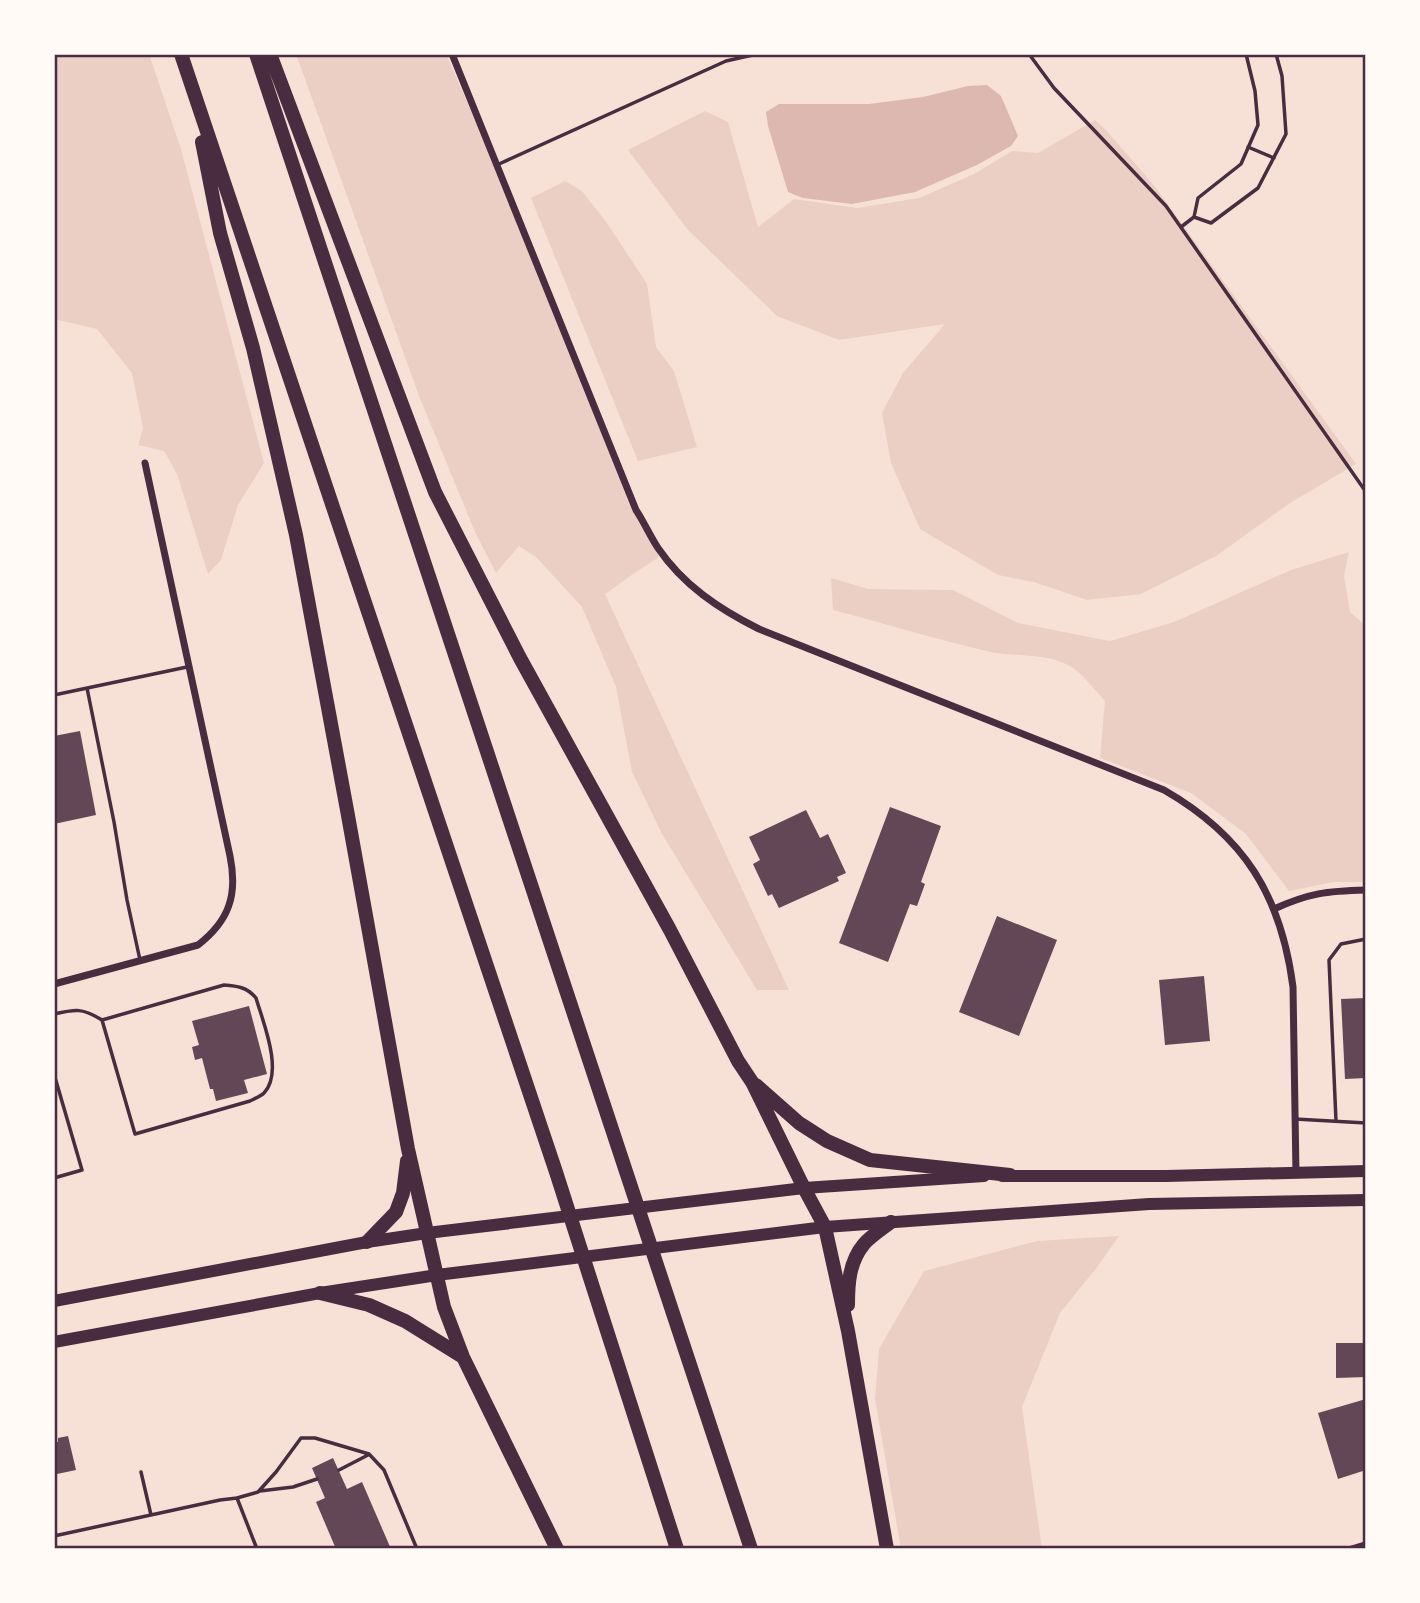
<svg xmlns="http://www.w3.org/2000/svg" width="1420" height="1603" font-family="Montserrat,sans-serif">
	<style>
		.green { fill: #ebcfc5 }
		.water { fill: #dcb8b0 }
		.building { fill: #644757 }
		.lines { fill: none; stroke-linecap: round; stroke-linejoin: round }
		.service { stroke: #4a2c40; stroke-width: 3.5 }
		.minor { stroke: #4a2c40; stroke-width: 7 }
		.primary { stroke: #4a2c40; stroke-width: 12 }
		.trunk { stroke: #4a2c40; stroke-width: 12 }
		.motorway { stroke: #4a2c40; stroke-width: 14 }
		.neatline { fill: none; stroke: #4a2c40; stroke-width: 2.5 }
	</style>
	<rect width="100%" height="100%" fill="#f7e1d7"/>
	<path class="green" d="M54,54H149L181,149L264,463L238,505L221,560L208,574L177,474L164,451L138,445L143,428L132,373L97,329L54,319Z
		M296,54H446L517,216L659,557L636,572L605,594L789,990H757L662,834L632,772L616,687L582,607L536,557L519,546L496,573L475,532L419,396Z
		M705,111L728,122L758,227L794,199L857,208L919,198L974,174L1012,151L1038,153L1095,120L1106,130L1153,184L1356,464L1290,503L1216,556L1141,594L1087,600L1034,582L998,575L920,529L891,463L882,413L903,373L945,324L839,340L777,316L688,230L628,150Z
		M565,181L582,191L607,223L647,284L656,347L674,371L697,447L638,461L531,198Z
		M1349,552L1344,576L1350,612L1366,626V882H1333L1289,891L1246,834L1191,793L1100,758L1105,701C1095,690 1083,674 1070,666C1046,653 1017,657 991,652C938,640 886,624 833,610L831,578L868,589L953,590L1018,623L1110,641L1174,622L1291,570Z
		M1119,1236L1098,1266L1060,1313L1022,1407L1042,1549H901L875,1399L879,1349L924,1271L1037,1241Z"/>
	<path class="water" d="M987,85L1001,96L1018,136L1011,146L977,165L915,192L852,204L803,198L788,192L768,126L766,112L779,104H869L923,97L968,86Z"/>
	<path class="building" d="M80,731L96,815L54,824V736Z
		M890,807L941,826L921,882L925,884L917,906L910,904L888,962L839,943Z
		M806,810L820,838L828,834L846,873L837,877L839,881L779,908L772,894L768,896L753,864L760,860L749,837Z
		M997,916L1057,940L1019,1036L959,1012Z
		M1204,976L1210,1041L1165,1045L1159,980Z
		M1366,998V1078L1345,1079L1341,999Z
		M249,1006L267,1074L244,1080L248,1093L216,1101L213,1089H210L202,1058L195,1060L192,1047L199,1045L192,1021Z
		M1336,1343H1366V1377L1336,1378Z
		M1366,1399V1470L1338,1479L1318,1413Z
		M68,1436L76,1470L57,1474L56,1470H54V1442H58V1438Z
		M333,1458L347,1489L362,1482L391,1549H336L316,1502L325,1498L312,1468Z"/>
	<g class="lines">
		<path class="service" d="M1029,54L1054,88L1166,206L1366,492
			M1248,147L1274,158
			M499,164L726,61L757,54
			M1194,217L1211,223L1258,188L1286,134L1282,76L1276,54
			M1181,227L1194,217L1198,198L1241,164L1258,125L1255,91L1246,54
			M87,688L114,822L127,900L140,960
			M54,695L187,667
			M54,1014C76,1009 83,1008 102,1020L135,1134L250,1101C254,1099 261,1096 264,1093C284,1072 263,1022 256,998C247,987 237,986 224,985L102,1020
			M54,1074L82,1170L54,1178
			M1295,1119L1366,1123
			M1336,1121L1329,960L1341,944L1366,939
			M339,1470L368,1455
			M141,1472L151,1515
			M260,1491L293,1487L317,1479
			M237,1498L257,1549
			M54,1536L220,1500L237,1498L258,1492L276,1472L301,1438H315L369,1454L384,1470L417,1549
			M1346,1549L1366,1543"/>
		<path class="minor" d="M452,54L636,510C644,522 650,536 658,548C683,585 719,609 759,629L1164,790C1244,836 1281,895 1293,987L1296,1174
			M1274,909C1309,893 1327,891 1366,890
			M54,984L198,945C229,921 238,895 230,856L145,463"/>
		<path class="primary" d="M1002,1176H1166L1366,1171
			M804,1188L984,1176
			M825,1227L1149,1204L1366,1200"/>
		<path class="trunk" d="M54,1301L367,1242L427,1233L804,1188
			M54,1342L320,1293L437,1275L825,1227"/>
		<path class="motorway" d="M181,54L556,1172L677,1549
			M256,54L751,1549
			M270,54L435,492L520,658L670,930L738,1061L752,1082L804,1188L825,1227L848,1331L887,1549
			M202,142L220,233L253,348L296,535L347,810L408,1149L444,1307L463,1357L557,1549
			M756,1085L799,1123L827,1141L870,1160L1010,1175
			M367,1242L396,1212L403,1193L407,1161
			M320,1293L369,1305L405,1321L463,1357
			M848,1305C848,1284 849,1262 864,1244C871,1236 882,1229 891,1222"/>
	</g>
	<rect width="1420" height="1603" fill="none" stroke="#fffaf5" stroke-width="112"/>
	<rect x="56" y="56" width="1308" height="1491" class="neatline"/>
</svg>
